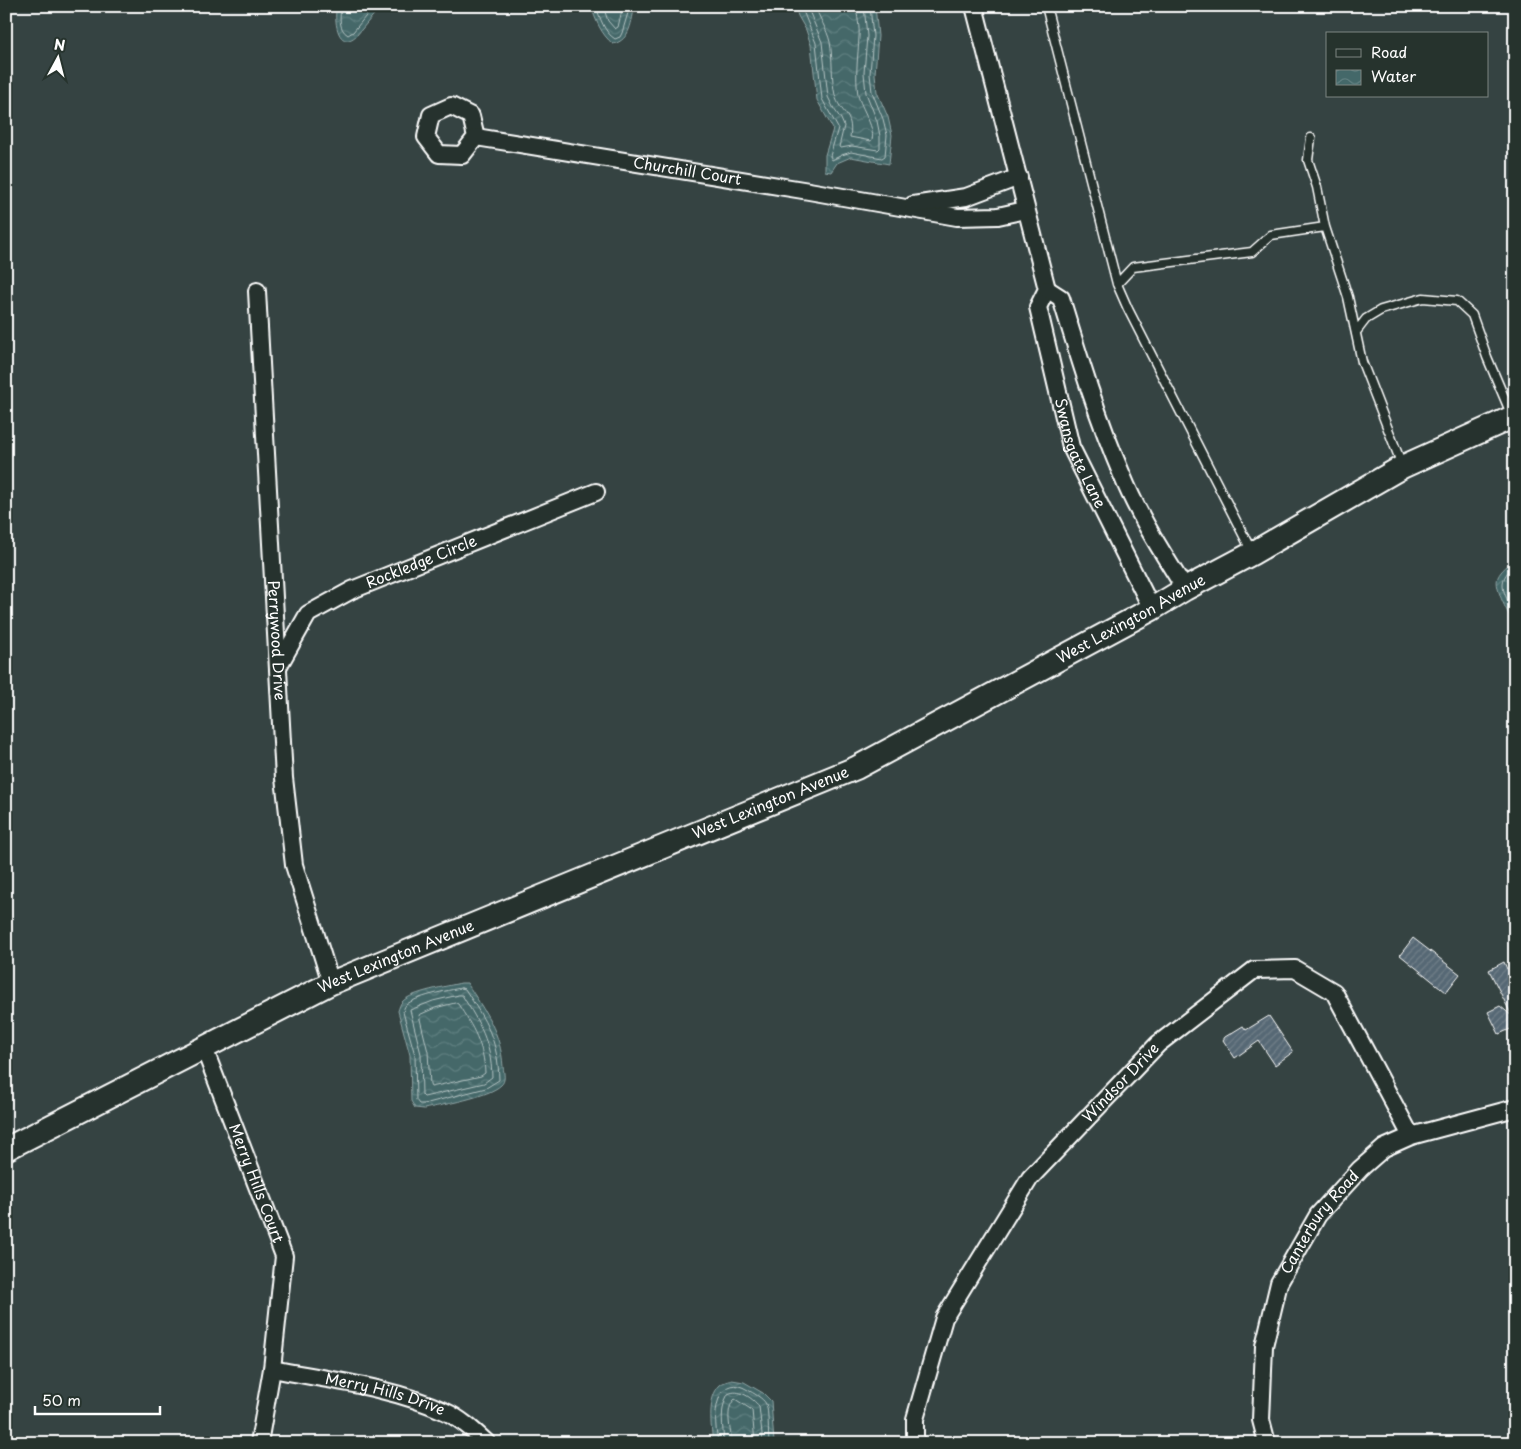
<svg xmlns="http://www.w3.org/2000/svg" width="1521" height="1449" font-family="'Playpen Sans',sans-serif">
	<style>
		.water { fill: url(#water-waves); stroke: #8fa4a5 }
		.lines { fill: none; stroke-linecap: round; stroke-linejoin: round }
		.shore { stroke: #b4c3c3; stroke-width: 1 }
		.building { fill: url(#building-hatch); stroke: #fff }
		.lane-casing { stroke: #fff; stroke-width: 11 }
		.street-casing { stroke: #fff; stroke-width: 20 }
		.secondary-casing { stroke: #fff; stroke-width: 26 }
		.lane { stroke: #26332d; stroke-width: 8 }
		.street { stroke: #26332d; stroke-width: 16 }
		.secondary { stroke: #26332d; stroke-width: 22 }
		.labels { text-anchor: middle; stroke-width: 4.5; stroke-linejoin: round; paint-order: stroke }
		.street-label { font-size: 15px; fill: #fff; stroke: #26332d }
	</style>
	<defs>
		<pattern id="water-waves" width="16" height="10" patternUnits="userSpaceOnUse" patternTransform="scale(1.25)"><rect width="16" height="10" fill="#446869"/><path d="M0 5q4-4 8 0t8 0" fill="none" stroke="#607f80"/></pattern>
		<pattern id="building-hatch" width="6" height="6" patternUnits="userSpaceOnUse" patternTransform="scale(1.25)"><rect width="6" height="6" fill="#576874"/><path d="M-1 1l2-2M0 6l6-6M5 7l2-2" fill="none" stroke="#707f89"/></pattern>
	</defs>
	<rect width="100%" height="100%" fill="#354342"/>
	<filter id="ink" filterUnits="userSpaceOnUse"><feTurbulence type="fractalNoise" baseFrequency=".02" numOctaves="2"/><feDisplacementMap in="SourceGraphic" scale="10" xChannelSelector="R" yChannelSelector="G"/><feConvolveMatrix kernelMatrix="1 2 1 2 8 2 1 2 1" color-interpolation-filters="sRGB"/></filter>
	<g filter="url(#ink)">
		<path class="water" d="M337,6H381L357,35C338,53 333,19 337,6Z
			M591,6H635C631,21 631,40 613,44C601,34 596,21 591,6Z
			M795,6H875L878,36L875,74L877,92L888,117L892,135L889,164L851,157L837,163L831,172L825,171V155L833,129L817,100L811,45L806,30L798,16Z
			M1515,560V626C1510,616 1493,588 1498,577C1501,570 1509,564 1515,560Z
			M461,983H467C485,1012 501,1032 503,1067C504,1073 506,1081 501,1085C489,1097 441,1105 424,1109L415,1108L411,1101L410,1055L398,1011C399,1008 400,1003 403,1001C412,992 448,986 461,983Z
			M732,1380L744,1382L763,1393L771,1401L774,1443H713C711,1427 707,1397 720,1385C723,1382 729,1381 732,1380Z"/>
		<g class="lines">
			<path class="shore" d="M341,6C340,17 338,29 348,35L353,32L374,6
				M596,6C600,18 604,32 615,39L620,37L622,33L630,6
				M603,6L608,21L615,29L618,27L623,6
				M801,6L816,43L822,99L838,128L830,156L832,160L842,155L851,152L882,158L885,156L887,135L883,119L872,92L870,74L873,36L870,6
				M807,6L822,42L828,97L834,109L841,119L844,126L839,147L841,148L852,146L878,150L880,148V136L877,121L866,93L864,73L867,36L864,6
				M815,6C819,18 827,29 830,42C833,59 831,78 835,95C840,114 854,113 850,137L871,141C878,132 860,106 858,95C855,75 858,57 859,37C860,27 857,16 856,6
				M1515,566C1493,581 1506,596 1515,615
				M461,988L465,989C486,1022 498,1039 499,1080L486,1088L424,1104H419L416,1100L415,1055L403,1012C404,1009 404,1007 406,1005C414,997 449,990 461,988Z
				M459,995H462C480,1024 491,1042 492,1077L484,1083L424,1097L422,1095L421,1054L410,1010L433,1001Z
				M456,1003L458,1004C473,1027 484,1045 485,1073L481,1076L431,1087L430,1085L428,1052L419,1015L435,1008Z
				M718,1443C718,1438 716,1433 716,1427C714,1407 720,1373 748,1390C753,1393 763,1398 766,1404C769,1411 768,1434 769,1443
				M724,1443C723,1426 719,1410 728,1394C739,1388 752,1398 759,1406L763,1443
				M732,1443C731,1430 724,1409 735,1399L752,1410L755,1443"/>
		</g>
		<path class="building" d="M1413,938L1460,974L1446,992L1400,955Z
			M1504,962L1507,969L1509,968L1515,979V1027L1499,1034L1488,1012L1500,1006L1512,1016L1489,970Z
			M1269,1016L1293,1052L1275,1065L1259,1041L1235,1058L1223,1040L1225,1037L1243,1026L1246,1030Z"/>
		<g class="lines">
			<g class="lane-casing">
				<path id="lane" d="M1046,6L1117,284L1128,309L1252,552
					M1311,138L1308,160L1317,187L1325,227L1348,297L1362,362L1402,465
					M1117,284L1133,267L1252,252L1271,235L1325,227
					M1356,332L1366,319L1381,310L1423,298L1457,301L1472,315L1487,357L1512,416"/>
			</g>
			<g class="street-casing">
				<g id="street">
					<path id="s1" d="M974,6L1047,289L1038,307L1071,447L1152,609"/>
					<path d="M451,106L471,116L476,137L462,155L439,154L426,137L431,115Z"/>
					<path id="s2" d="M476,137L809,191L957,217L998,216L1025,210"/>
					<path d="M913,205L966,197L1019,177"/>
					<path d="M1047,289L1061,298C1079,357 1097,417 1122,475C1138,515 1162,552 1185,589"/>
					<path id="s3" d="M257,291L284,778L294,865L331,983"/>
					<path id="s4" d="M278,667L308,614L352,590L596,492"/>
					<path id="s5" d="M204,1048L284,1256L272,1369L259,1443"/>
					<path id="s6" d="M272,1369C328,1380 392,1387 444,1411C460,1418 474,1431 487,1443"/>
					<path id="s7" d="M915,1443V1419L944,1318L1030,1178L1158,1044L1254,970L1295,969L1334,992L1411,1136"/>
					<path id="s8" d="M1267,1443L1261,1420L1264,1346L1279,1283L1318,1215L1360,1169L1384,1148L1411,1136L1515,1108"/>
				</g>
			</g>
			<g class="secondary-casing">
				<g id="secondary">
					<path id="s9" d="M6,1149L331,983L856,768L1152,609L1185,589L1253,553L1402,467L1515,416"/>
				</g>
			</g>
			<use href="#lane" class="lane"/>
			<use href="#street" class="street"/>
			<use href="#secondary" class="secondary"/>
		</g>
	</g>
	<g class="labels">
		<g class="street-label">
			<text dy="5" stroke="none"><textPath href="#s2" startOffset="214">Churchill Court</textPath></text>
			<text dy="5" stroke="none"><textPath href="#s1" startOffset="465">Swansgate Lane</textPath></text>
			<text dy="5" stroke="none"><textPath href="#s4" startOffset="186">Rockledge Circle</textPath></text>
			<text dy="5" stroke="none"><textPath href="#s9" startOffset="1245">West Lexington Avenue</textPath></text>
			<text dy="5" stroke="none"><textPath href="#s3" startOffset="350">Perrywood Drive</textPath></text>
			<text dy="5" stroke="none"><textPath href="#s9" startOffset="840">West Lexington Avenue</textPath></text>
			<text dy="5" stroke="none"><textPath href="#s9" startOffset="435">West Lexington Avenue</textPath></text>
			<text dy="5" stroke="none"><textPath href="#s7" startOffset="425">Windsor Drive</textPath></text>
			<text dy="5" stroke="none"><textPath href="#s5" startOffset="145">Merry Hills Court</textPath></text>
			<text dy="5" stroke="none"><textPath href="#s8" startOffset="236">Canterbury Road</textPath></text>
			<text dy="5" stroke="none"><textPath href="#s6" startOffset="116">Merry Hills Drive</textPath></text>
		</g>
	</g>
	<rect width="1521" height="1449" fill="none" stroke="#26332d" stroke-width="25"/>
	<rect x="12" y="12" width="1496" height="1424" fill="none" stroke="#fff" stroke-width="2" filter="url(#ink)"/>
	<rect x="1326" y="32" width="162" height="65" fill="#26332d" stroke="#7d8581"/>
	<rect x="1336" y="49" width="25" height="8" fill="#26332d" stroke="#7d8581"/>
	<text x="1371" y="58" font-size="15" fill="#ffffff">Road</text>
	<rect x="1336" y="70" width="25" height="15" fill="url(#water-waves)" stroke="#7d8581"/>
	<text x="1371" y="82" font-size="15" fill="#ffffff">Water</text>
	<g transform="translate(58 58) rotate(7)" stroke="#26332d" stroke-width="4" paint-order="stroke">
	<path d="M0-4L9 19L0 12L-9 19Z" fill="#ffffff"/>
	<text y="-8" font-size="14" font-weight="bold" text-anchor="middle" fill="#ffffff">N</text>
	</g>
	<path d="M35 1406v8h125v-8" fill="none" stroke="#ffffff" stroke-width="2.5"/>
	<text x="42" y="1406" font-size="15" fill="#ffffff" stroke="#26332d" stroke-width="4" paint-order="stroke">50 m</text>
</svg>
